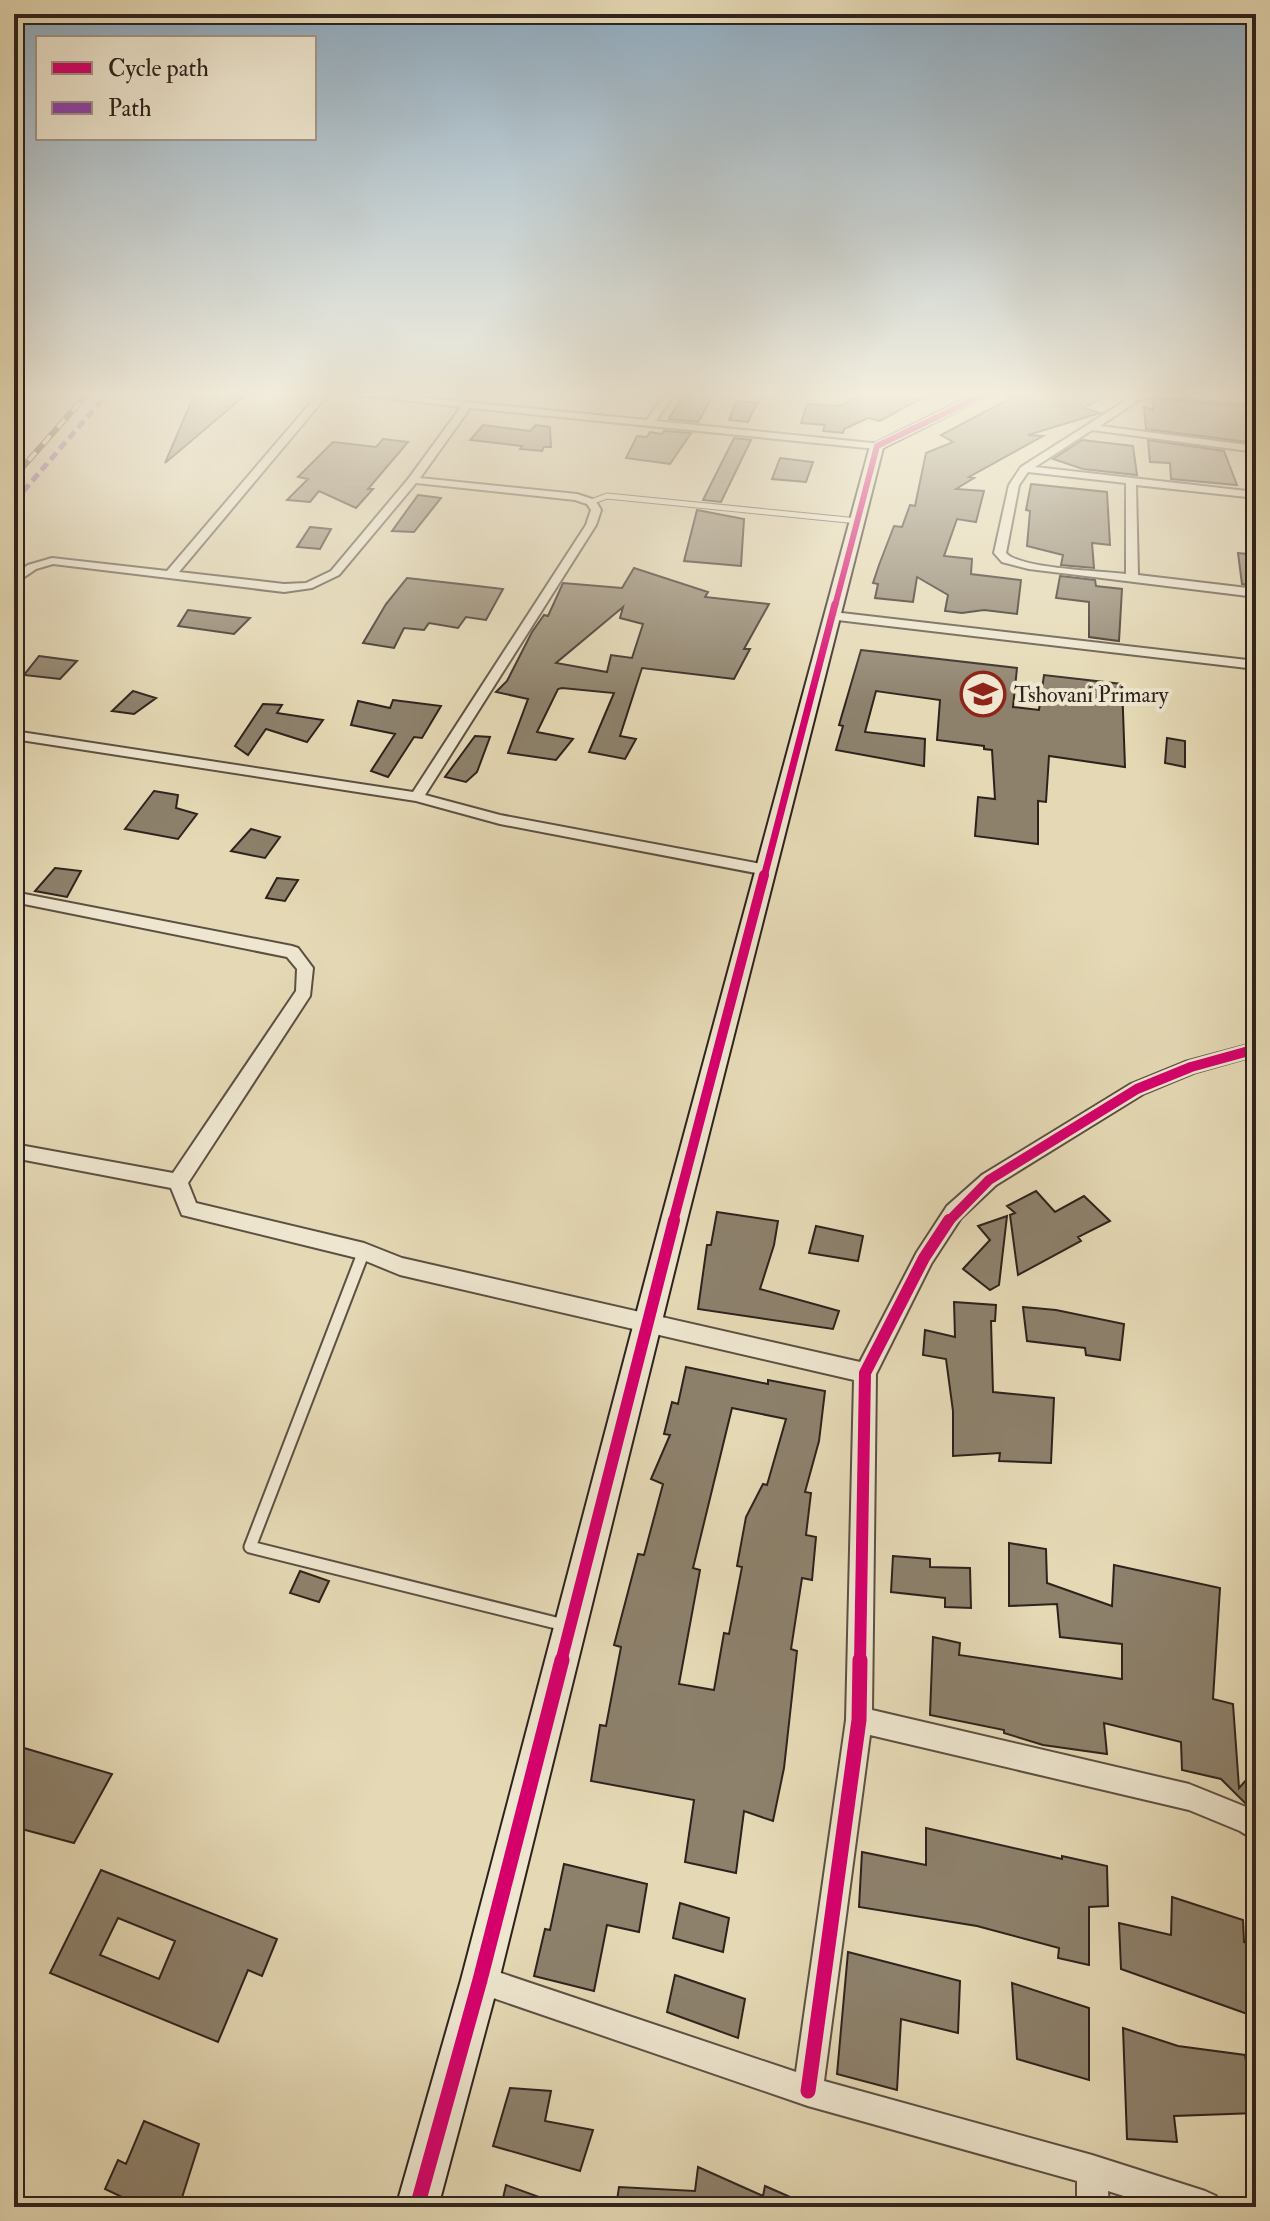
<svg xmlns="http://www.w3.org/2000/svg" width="1270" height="2221" font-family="'IM FELL Double Pica',serif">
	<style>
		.building { fill: #8d816c; stroke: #2e221d; stroke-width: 2; fill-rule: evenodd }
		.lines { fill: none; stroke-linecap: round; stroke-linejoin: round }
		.lane-far1-casing { stroke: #5c5043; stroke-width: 7 }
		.lane-casing { stroke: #5c5043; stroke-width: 15 }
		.street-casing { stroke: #5c5043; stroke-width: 4 }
		.secondary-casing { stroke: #2e221d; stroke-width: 4 }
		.lane-far1 { stroke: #eee6cf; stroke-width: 5 }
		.lane { stroke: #eee6cf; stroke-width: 11 }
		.street { fill: #eee6cf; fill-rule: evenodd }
		.secondary { fill: #eee6cf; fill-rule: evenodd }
		.rail-casing { stroke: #2e221d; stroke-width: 6 }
		.rail { stroke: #eee6cf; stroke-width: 4; stroke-dasharray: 11; stroke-linecap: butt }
		.quiet { stroke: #8e44ad; stroke-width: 5; stroke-dasharray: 9 5; stroke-linecap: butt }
		.cycleway-far4-casing { stroke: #eee6cf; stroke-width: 9 }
		.cycleway-far3-casing { stroke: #eee6cf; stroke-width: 11 }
		.cycleway-far2-casing { stroke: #eee6cf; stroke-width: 15 }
		.cycleway-far1-casing { stroke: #eee6cf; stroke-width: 17 }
		.cycleway-casing { stroke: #eee6cf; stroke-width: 20 }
		.cycleway-far4 { stroke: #d6006c; stroke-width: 6 }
		.cycleway-far3 { stroke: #d6006c; stroke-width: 7 }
		.cycleway-far2 { stroke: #d6006c; stroke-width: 10 }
		.cycleway-far1 { stroke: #d6006c; stroke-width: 12 }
		.cycleway { stroke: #d6006c; stroke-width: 15 }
		.labels { text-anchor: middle; stroke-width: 8; stroke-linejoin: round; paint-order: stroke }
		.far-poi-label { font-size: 22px; fill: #2e221d; stroke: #eee6cf; text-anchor: start }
	</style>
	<rect width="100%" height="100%" fill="#e5d9b5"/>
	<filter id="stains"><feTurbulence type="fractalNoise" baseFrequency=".0025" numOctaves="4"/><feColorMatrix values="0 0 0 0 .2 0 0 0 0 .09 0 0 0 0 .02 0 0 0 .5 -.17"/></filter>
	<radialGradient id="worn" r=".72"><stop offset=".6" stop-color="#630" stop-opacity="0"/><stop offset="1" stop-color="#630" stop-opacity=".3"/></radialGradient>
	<path class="building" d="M195,393L242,398L165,463Z
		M864,393H931L880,421L868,418L844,429L843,433L823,431L825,425L801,423L807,404L839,406Z
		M1020,393H1110L1084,408L1100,413L1028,435L1043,436L969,477L974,478L956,489L984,491L976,522L957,519L944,556L972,559L971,574L1021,580L1017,614L984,610L962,613L945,611L948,595L917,577L913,602L875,598L878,584L873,583L879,565L894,526L902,527L910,505L915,506L926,453L953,442L941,435Z
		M683,395L712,398L698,422L669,419Z
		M1157,399L1256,407V443L1146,429L1144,407L1153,410L1154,400Z
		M737,401L757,403L748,422L729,420Z
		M483,425L530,431L536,425L550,427L551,447H544L542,451L520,449L522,446L470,440Z
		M664,431L691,433L670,464L626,458L637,436L647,437L650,432L662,434Z
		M734,438L751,440L721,502L703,500Z
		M383,439L408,442L368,489H373L356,508L319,491L310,502L287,500L308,479L298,477L333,442L376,447Z
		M1082,440L1133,446L1137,475L1083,469L1053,459Z
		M1148,440L1224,451L1237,485L1171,479L1170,463L1150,462Z
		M780,458L813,462L806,482L772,479Z
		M1031,484L1107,492L1110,545L1092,543L1094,568L1061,565L1063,555L1027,546L1030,511L1026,510Z
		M418,495L441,498L414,532L392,531Z
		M697,510L744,519L741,566L684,561Z
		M310,527L331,529L320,549L297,547Z
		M1238,553L1256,555V586L1242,584Z
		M634,568L708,592L705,597L769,604L744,649H750L734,679L642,668L620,736L636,739L625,759L589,752L614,693L562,688L558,689L537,732L573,739L556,760L508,753L528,699L496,692L507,681L532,632L544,615L548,616L563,583L622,588ZM623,607L620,618L643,624L632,658L611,655L607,672L556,663Z
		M1060,576L1095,580L1096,586L1122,589L1119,641L1089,637V602L1056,598Z
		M407,578L469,585L503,589L486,620L466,617L458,628L429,623L424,630L404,628L394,648L363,643L386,604Z
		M188,610L250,618L234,634L178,626Z
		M861,650L1017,668L1013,707L1039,710L1044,675L1122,684L1125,767L1049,756L1046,802L1038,801V844L975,836L978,797L995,799L992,750L984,749V746L937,740L940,700L876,691L865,732L925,739L924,766L836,750L843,726L839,725Z
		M39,656L77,661L60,679L24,675Z
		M133,691L156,698L134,714L112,711Z
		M393,700L441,706L422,738L414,737L388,777L371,771L395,734L351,725L358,701L390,708Z
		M263,704L282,705L277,713L323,720L307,742L266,729L248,755L235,746Z
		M475,736L490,737L477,772L466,782L445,777Z
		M1167,738L1185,741V767L1165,763Z
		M154,791L178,795L176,808L197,814L178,839L125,829Z
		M251,829L280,837L265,858L231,851Z
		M55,868L81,871L67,897L35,891Z
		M277,878L298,880L285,901L266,898Z
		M1036,1191L1055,1212L1084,1196L1110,1221L1078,1237L1081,1241L1018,1275L1010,1215L1015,1213L1007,1206Z
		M717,1212L778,1221L774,1245L760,1289L839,1311L833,1329L698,1309L707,1245H711Z
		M1007,1216L999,1285L990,1290L963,1269L990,1240L978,1226Z
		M816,1226L863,1236L858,1261L809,1253Z
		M954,1302L996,1305L995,1321H991L993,1392L1054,1398L1051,1463L999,1461L1000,1453L953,1456V1411L946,1359L923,1355L925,1330L955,1337Z
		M1023,1307L1056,1310L1124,1324L1120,1360L1086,1355L1085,1348L1027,1341Z
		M686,1367L768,1384V1380L825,1391L819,1441L805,1492L811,1493L806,1535L816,1537L812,1580L802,1578L791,1649L797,1651L784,1768L773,1821L744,1811L736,1873L685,1862L694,1800L591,1781L600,1725L606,1726L621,1647L614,1645L638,1554L644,1555L663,1484L651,1479L670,1435L664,1434L672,1402L678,1404ZM732,1408L786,1419L767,1485L763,1484L746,1517L737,1566L742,1567L729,1634L724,1633L714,1690L679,1684L700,1570L693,1568Z
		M1009,1543L1046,1549L1047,1583L1112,1606L1114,1565L1220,1588L1213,1699L1233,1704L1239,1788L1256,1769V1808L1245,1803L1221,1779L1182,1770L1181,1742L1104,1723L1107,1754L1043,1745L1004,1733V1730L930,1715L933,1637L960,1643L959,1655L1122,1679V1644L1060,1637L1057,1604L1009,1606Z
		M893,1556L930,1559V1567L970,1568L971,1608L945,1607V1598L891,1592Z
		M300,1571L329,1581L319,1602L290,1593Z
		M14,1745L112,1774L74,1843L14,1827Z
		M926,1828L1062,1859V1856L1107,1866L1108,1906L1089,1907V1965L1058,1958L1059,1948L977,1926L859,1907L862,1852L926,1865Z
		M564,1864L647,1884L639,1932L607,1925L594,1991L534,1976L545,1929L550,1930Z
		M101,1870L277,1939L262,1976L248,1970L218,2042L50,1973ZM118,1918L175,1941L159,1979L100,1955Z
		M1172,1897L1243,1920L1244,1942L1256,1946V2017L1121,1969L1119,1923L1171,1935Z
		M680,1903L729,1918L723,1952L673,1938Z
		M848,1952L960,1981L958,2033L901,2019L897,2090L837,2074Z
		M675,1975L745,1999L738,2038L667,2012Z
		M1012,1983L1089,2008V2080L1017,2059Z
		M1123,2028L1178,2046L1245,2055L1256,2113L1174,2116L1177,2142L1127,2139Z
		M510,2088L551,2091L545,2121L593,2130L580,2171L493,2146Z
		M144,2121L199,2144L179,2207H143L105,2189L118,2160L126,2164Z
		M698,2167L763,2196L765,2186L813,2207H616L619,2187L695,2191Z
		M506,2185L561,2205V2207H501Z"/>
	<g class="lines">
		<g class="lane-far1-casing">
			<path id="lane-far1" d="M591,502L607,496L858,521"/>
		</g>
		<g class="lane-casing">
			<path id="lane" d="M364,1251L250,1547L564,1625"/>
		</g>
		<g class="street-casing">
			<path id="street" d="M319,393H329L179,572L284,584L306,583L331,571L409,478L461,407L340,393H374L647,420L665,393H675L656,421L881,444V448L877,449L470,408L420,478L577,494L595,500L601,510L596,525L425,795L500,815L766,865L774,870L771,873L766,875L500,824L416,801L14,739V731L413,792L586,525L591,510L587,504L575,500L416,483L339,575L312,588L284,592L53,564L36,569L14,584V575L28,565L52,558L167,571Z
				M1145,393L1256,398V404L1157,396L1139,400L1100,426L1256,446V452L1092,430L1035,467L1256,492V498L1136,485L1138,575L1256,589V597L1029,569L1002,562L994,553L1009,485L1021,467L1133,396ZM1028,472L1126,483V574C1102,571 1020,569 1006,553L1019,485Z
				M833,612L1256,661V669L829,619L827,616Z
				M14,892L292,946L298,948L313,968L310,996L188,1183L196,1203L364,1243L402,1258L860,1362L917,1252L947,1206L982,1175L1131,1084L1185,1062L1256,1043V1055L1196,1072L1143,1094L996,1185L961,1218L931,1264L876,1374L872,1710L1189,1784L1256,1811V1841L1240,1831L1189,1810L870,1735L824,2081L1092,2155L1205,2191L1216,2196L1221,2207H1158L1108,2191L1109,2207H1077V2181L808,2106L470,1990L466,1980L470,1970L480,1966L796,2072L846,1720L854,1380L400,1275L361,1259L182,1215L171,1188L14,1158V1144L173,1173L296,991L297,969L287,957L14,902Z"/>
		</g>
		<g class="secondary-casing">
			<path id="secondary" d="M977,393H993L883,448L688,1216L499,1980L438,2207H396L461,1980L662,1216L870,446Z"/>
		</g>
		<use href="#lane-far1" class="lane-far1"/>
		<use href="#lane" class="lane"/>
		<use href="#street" class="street"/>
		<use href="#secondary" class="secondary"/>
		<g class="rail-casing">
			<path id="rail" d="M14,477L88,393"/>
		</g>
		<use href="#rail" class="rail"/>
		<path class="quiet" d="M395,398L408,393
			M14,405L26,393
			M14,502L108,393"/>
		<g class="cycleway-far4-casing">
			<path id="cycleway-far4" d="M835,606L877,446L987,393"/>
		</g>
		<g class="cycleway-far3-casing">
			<path id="cycleway-far3" d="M764,877L835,604"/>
		</g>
		<g class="cycleway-far2-casing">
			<path id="cycleway-far2" d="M673,1222L764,875
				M948,1222L989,1180L1137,1089L1191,1067L1256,1049"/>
		</g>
		<g class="cycleway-far1-casing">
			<path id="cycleway-far1" d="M561,1662L674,1220
				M860,1662L865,1373L924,1258L949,1220"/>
		</g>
		<g class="cycleway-casing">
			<path id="cycleway" d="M808,2091L859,1720L860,1660
				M417,2207L480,1980L562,1660"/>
		</g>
		<use href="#cycleway-far4" class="cycleway-far4"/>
		<use href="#cycleway-far3" class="cycleway-far3"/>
		<use href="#cycleway-far2" class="cycleway-far2"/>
		<use href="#cycleway-far1" class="cycleway-far1"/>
		<use href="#cycleway" class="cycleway"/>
	</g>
	<linearGradient id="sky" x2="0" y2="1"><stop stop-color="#8eaabf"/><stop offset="0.56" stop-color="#f3eede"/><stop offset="1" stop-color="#f3eede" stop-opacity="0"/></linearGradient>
	<rect width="1270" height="704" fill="url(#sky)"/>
	<defs>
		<g id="school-ring" transform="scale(2.3)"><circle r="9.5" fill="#eee6cf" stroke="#8f2418" stroke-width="1.5"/><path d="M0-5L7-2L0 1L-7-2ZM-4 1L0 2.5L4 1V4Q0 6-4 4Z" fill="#8f2418"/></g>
	</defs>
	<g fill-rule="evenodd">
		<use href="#school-ring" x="983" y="694"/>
	</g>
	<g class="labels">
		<g class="far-poi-label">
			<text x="1014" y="702">Tshovani Primary</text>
		</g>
	</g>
	<rect width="1270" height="2221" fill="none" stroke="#e5d9b5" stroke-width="48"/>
	<rect x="16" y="16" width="1238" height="2189" fill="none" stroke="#2e221d" stroke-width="4"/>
	<rect x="24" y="24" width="1222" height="2173" fill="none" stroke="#2e221d" stroke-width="2"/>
	<rect x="36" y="36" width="280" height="104" fill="#eee6cf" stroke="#a19888" stroke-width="2"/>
	<rect x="52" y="62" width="40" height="12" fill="#d6006c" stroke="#a19888" stroke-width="2"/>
	<text x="108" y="76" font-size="24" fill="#2e221d">Cycle path</text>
	<rect x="52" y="102" width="40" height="12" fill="#8e44ad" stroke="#a19888" stroke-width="2"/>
	<text x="108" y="116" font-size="24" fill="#2e221d">Path</text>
	<rect width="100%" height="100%" filter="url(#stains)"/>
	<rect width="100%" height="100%" fill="url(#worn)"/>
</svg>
